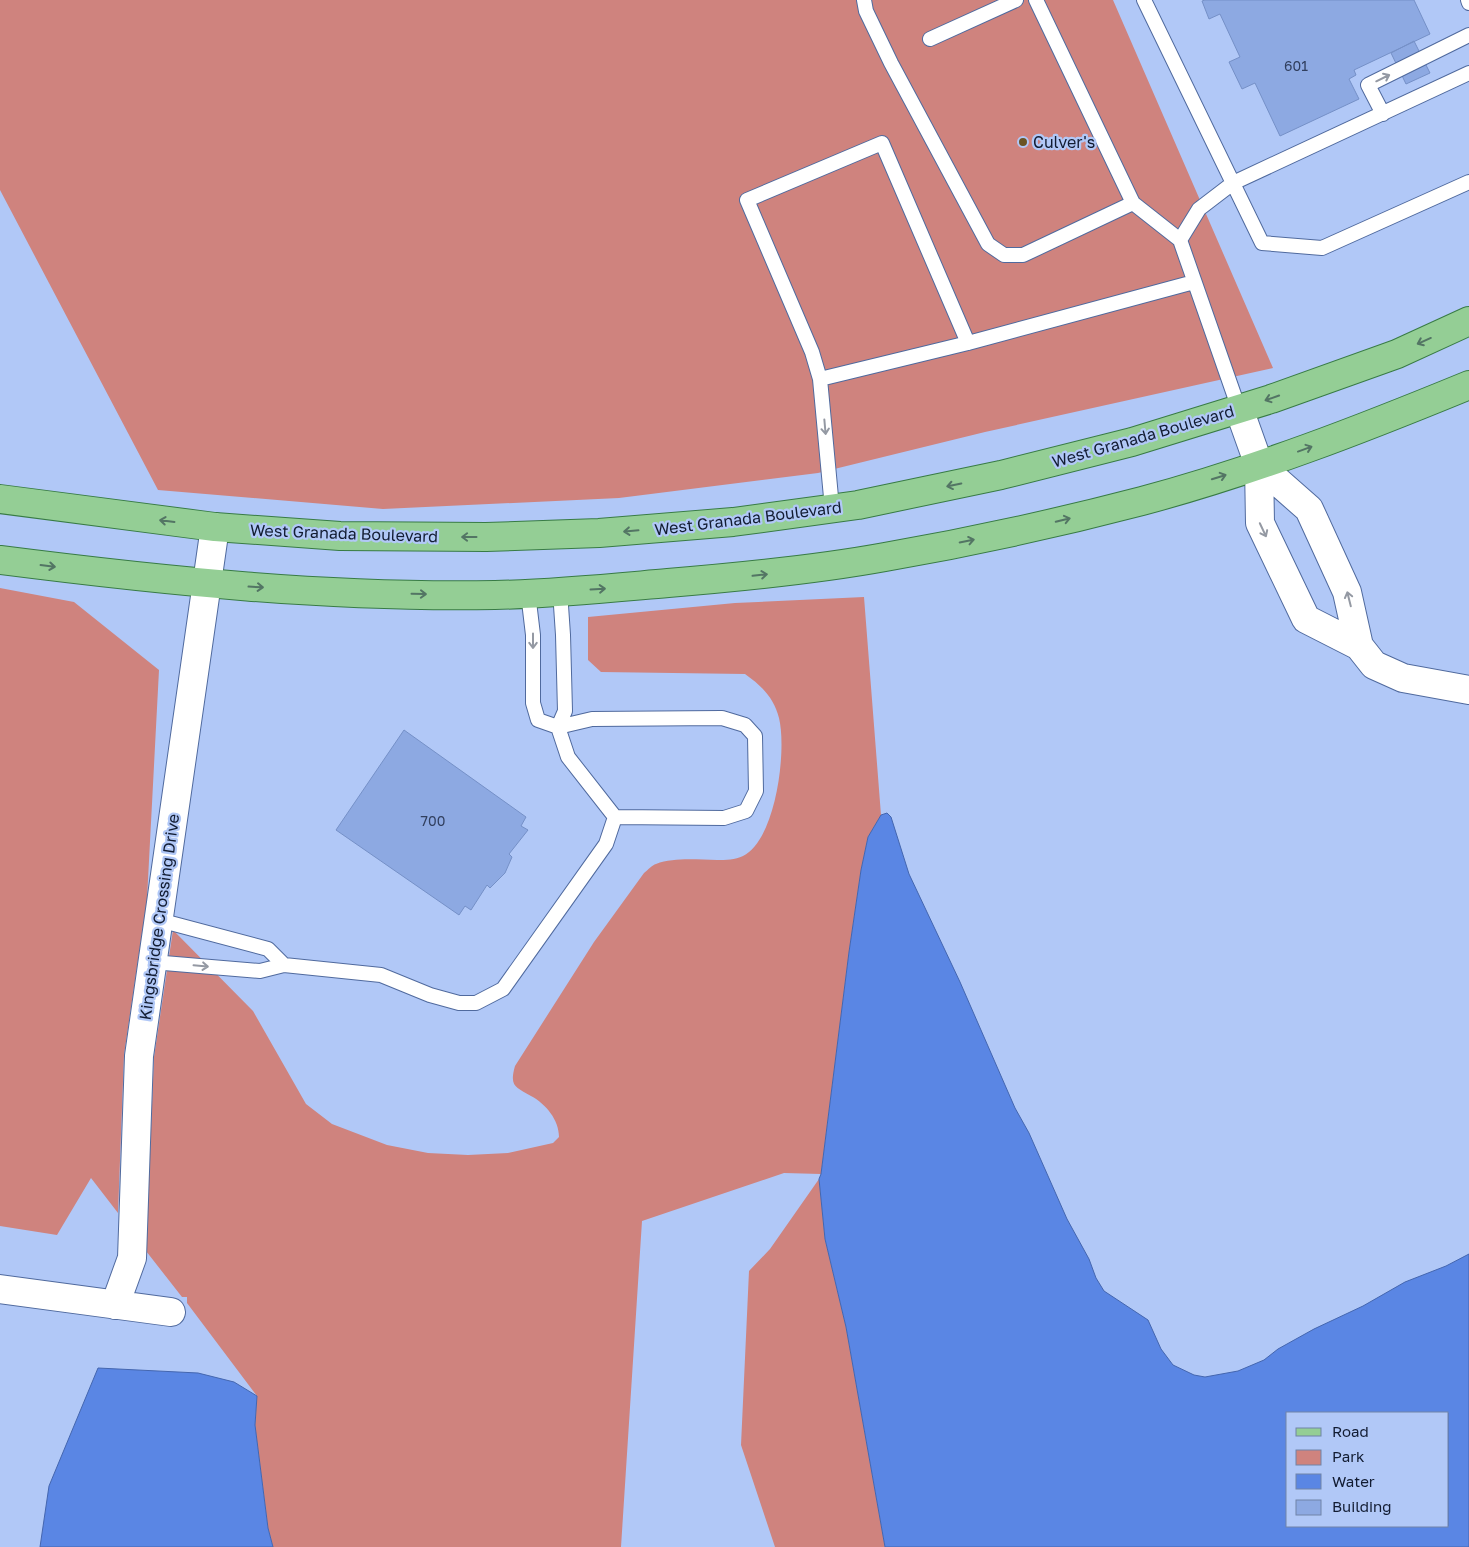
<svg xmlns="http://www.w3.org/2000/svg" width="1469" height="1547" font-family="'Golos Text',sans-serif">
	<style>
		.green { fill: #cf837e }
		.water { fill: #5a86e4; stroke: #4466af; fill-rule: evenodd }
		.building { fill: #8da9e2; stroke: #7590c7 }
		.lines { fill: none; stroke-linecap: round; stroke-linejoin: round }
		.service-casing { stroke: #506a9e; stroke-width: 16 }
		.minor-casing { stroke: #506a9e; stroke-width: 30 }
		.primary-casing { stroke: #387b45; stroke-width: 30 }
		.service { stroke: #fff; stroke-width: 14 }
		.minor { stroke: #fff; stroke-width: 28 }
		.primary { stroke: #94ce95; stroke-width: 28 }
		.oneway { stroke: #9499a3 }
		.oneway2 { stroke: #537564 }
		.poi-dot { fill: #6a5323; stroke: #b1c8f7; stroke-width: 2 }
		.labels { text-anchor: middle; stroke-width: 4.5; stroke-linejoin: round; paint-order: stroke }
		.number-label { font-size: 14px; fill: #313f5e }
		.poi-label { font-size: 16px; fill: #121c32; stroke: #b1c8f7; text-anchor: start }
		.street-label { font-size: 16px; fill: #121c32; stroke: #b1c8f7 }
	</style>
	<rect width="100%" height="100%" fill="#b1c8f7"/>
	<path class="green" d="M0,0H1113L1273,368L985,432L818,473L619,498L383,509L158,490L0,190Z
		M0,588L74,602L159,670L147,899L124,1055L118,1213L91,1178L57,1235L0,1226Z
		M864,597L881,815L868,837L861,870L849,952L821,1174L784,1173L642,1221L621,1547H273L268,1528L255,1425L257,1396L187,1303V1297H182L146,1251L154,1057L173,930L253,1011L306,1104L332,1124L387,1145L428,1153L468,1155L508,1153L553,1143L559,1137C559,1120 546,1104 531,1096C516,1087 509,1087 515,1066L594,942L644,873C648,870 652,865 656,864C675,857 698,860 717,860C726,860 735,860 743,856C776,840 787,750 779,718C774,698 762,686 745,674L601,672L588,660V617L735,603Z
		M819,1179L825,1239L846,1327L885,1547H775L741,1445L749,1271L770,1249Z"/>
	<path class="water" d="M887,813L891,817L909,874L960,982L1015,1108L1029,1133L1067,1219L1089,1259L1096,1278L1104,1291L1148,1320L1161,1349L1173,1365L1194,1375L1205,1377L1238,1371L1264,1360L1278,1349L1314,1329L1363,1306L1405,1282L1446,1266L1469,1254V1547H885L846,1327L825,1239L819,1179L821,1174L849,952L861,870L868,837L881,815ZM1448,1413V1526H1288V1413Z
		M98,1368L198,1373L234,1382L257,1396L255,1425L268,1528L273,1547H40L49,1486Z"/>
	<path class="building" d="M1205,0H1414L1430,34L1354,70L1356,75L1349,79L1359,99L1280,136L1255,83L1242,89L1229,62L1240,57L1220,14L1209,19L1202,1Z
		M1414,41L1430,73L1406,84L1391,53Z
		M404,730L526,817L521,826L528,830L509,854L512,857L505,873L490,888L487,885L471,910L465,906L459,915L336,830Z"/>
	<g class="lines">
		<g class="service-casing">
			<path id="service" d="M864,0L866,11L891,63L988,244L1004,255H1023L1133,203
				M1036,0L1133,203L1180,240
				M1144,0L1262,243L1322,248L1469,182
				M1468,0L1469,3
				M930,39L1016,0
				M1383,114L1368,85L1469,35
				M820,379L968,343L1194,282
				M1239,409L1180,240L1199,209L1233,183L1469,73
				M832,508L820,379L812,352L747,200L882,143L968,343
				M528,593L533,635V703L538,720L558,727L565,711L563,635L560,591
				M722,718L745,725L755,736L756,791L746,811L724,818L615,817L568,757L558,727L592,719Z
				M152,962L260,971L284,965L268,949L159,920
				M284,965L381,975L430,995L459,1003H476L503,989L606,844L615,817"/>
		</g>
		<g class="minor-casing">
			<path id="minor" d="M1239,409L1259,465L1260,523L1306,619L1359,646L1374,665L1403,678L1469,690
				M1259,465L1309,509L1347,592L1359,646
				M0,1289L171,1312
				M115,1305L132,1258L139,1056L215,527"/>
		</g>
		<g class="primary-casing">
			<path id="primary" d="M0,499L215,527L340,536L486,537L599,533L733,522L858,505L1001,475L1132,442L1271,399L1397,354L1469,321
				M0,560C164,581 330,598 495,595C553,594 611,588 668,583C741,577 814,570 885,557C971,542 1058,523 1142,501C1254,471 1362,429 1469,385"/>
		</g>
		<use href="#service" class="service"/>
		<use href="#minor" class="minor"/>
		<use href="#primary" class="primary"/>
	</g>
	<defs><path id="oneway-shaft" d="M-6 0H5M1.5-3L5.5 0L1.5 3" fill="none" stroke-width="1.6" stroke-linecap="round" stroke-linejoin="round" transform="scale(1.25)"/></defs>
	<g class="oneway">
		<use href="#oneway-shaft" transform="translate(1383 78) rotate(-26)"/>
		<use href="#oneway-shaft" transform="translate(825 427) rotate(85)"/>
		<use href="#oneway-shaft" transform="translate(1263 530) rotate(65)"/>
		<use href="#oneway-shaft" transform="translate(1349 599) rotate(-104)"/>
		<use href="#oneway-shaft" transform="translate(533 641) rotate(90)"/>
		<use href="#oneway-shaft" transform="translate(201 966) rotate(5)"/>
	</g>
	<g class="oneway2">
		<use href="#oneway-shaft" transform="translate(1424 341) rotate(156)"/>
		<use href="#oneway-shaft" transform="translate(1272 398) rotate(161)"/>
		<use href="#oneway-shaft" transform="translate(1305 449) rotate(-20)"/>
		<use href="#oneway-shaft" transform="translate(1219 477) rotate(-17)"/>
		<use href="#oneway-shaft" transform="translate(954 485) rotate(168)"/>
		<use href="#oneway-shaft" transform="translate(1063 520) rotate(-14)"/>
		<use href="#oneway-shaft" transform="translate(167 521) rotate(-173)"/>
		<use href="#oneway-shaft" transform="translate(631 531) rotate(175)"/>
		<use href="#oneway-shaft" transform="translate(469 537) rotate(-180)"/>
		<use href="#oneway-shaft" transform="translate(967 541) rotate(-11)"/>
		<use href="#oneway-shaft" transform="translate(48 566) rotate(7)"/>
		<use href="#oneway-shaft" transform="translate(760 575) rotate(-6)"/>
		<use href="#oneway-shaft" transform="translate(256 587) rotate(3)"/>
		<use href="#oneway-shaft" transform="translate(598 589) rotate(-3)"/>
		<use href="#oneway-shaft" transform="translate(419 594) rotate(1)"/>
	</g>
	<circle class="poi-dot" cx="1023" cy="142" r="5"/>
	<g class="labels">
		<g class="number-label">
			<text x="1296" y="71">601</text>
			<text x="433" y="826">700</text>
		</g>
		<g class="poi-label">
			<text x="1033" y="148">Culver's</text>
		</g>
		<g class="street-label">
			<text transform="translate(1143 436) rotate(-16)" y="6">West Granada Boulevard</text>
			<text transform="translate(748 518) rotate(-7)" y="6">West Granada Boulevard</text>
			<text transform="translate(344 533) rotate(2)" y="6">West Granada Boulevard</text>
			<text transform="translate(159 917) rotate(-82)" y="6">Kingsbridge Crossing Drive</text>
		</g>
	</g>
	<rect x="1286" y="1412" width="162" height="115" fill="#b1c8f7" stroke="#7183a8"/>
	<rect x="1296" y="1428" width="25" height="8" fill="#94ce95" stroke="#7183a8"/>
	<text x="1332" y="1437" font-size="15" fill="#121c32">Road</text>
	<rect x="1296" y="1450" width="25" height="15" fill="#cf837e" stroke="#7183a8"/>
	<text x="1332" y="1462" font-size="15" fill="#121c32">Park</text>
	<rect x="1296" y="1474" width="25" height="15" fill="#5a86e4" stroke="#7183a8"/>
	<text x="1332" y="1487" font-size="15" fill="#121c32">Water</text>
	<rect x="1296" y="1500" width="25" height="15" fill="#8da9e2" stroke="#7183a8"/>
	<text x="1332" y="1512" font-size="15" fill="#121c32">Building</text>
</svg>
